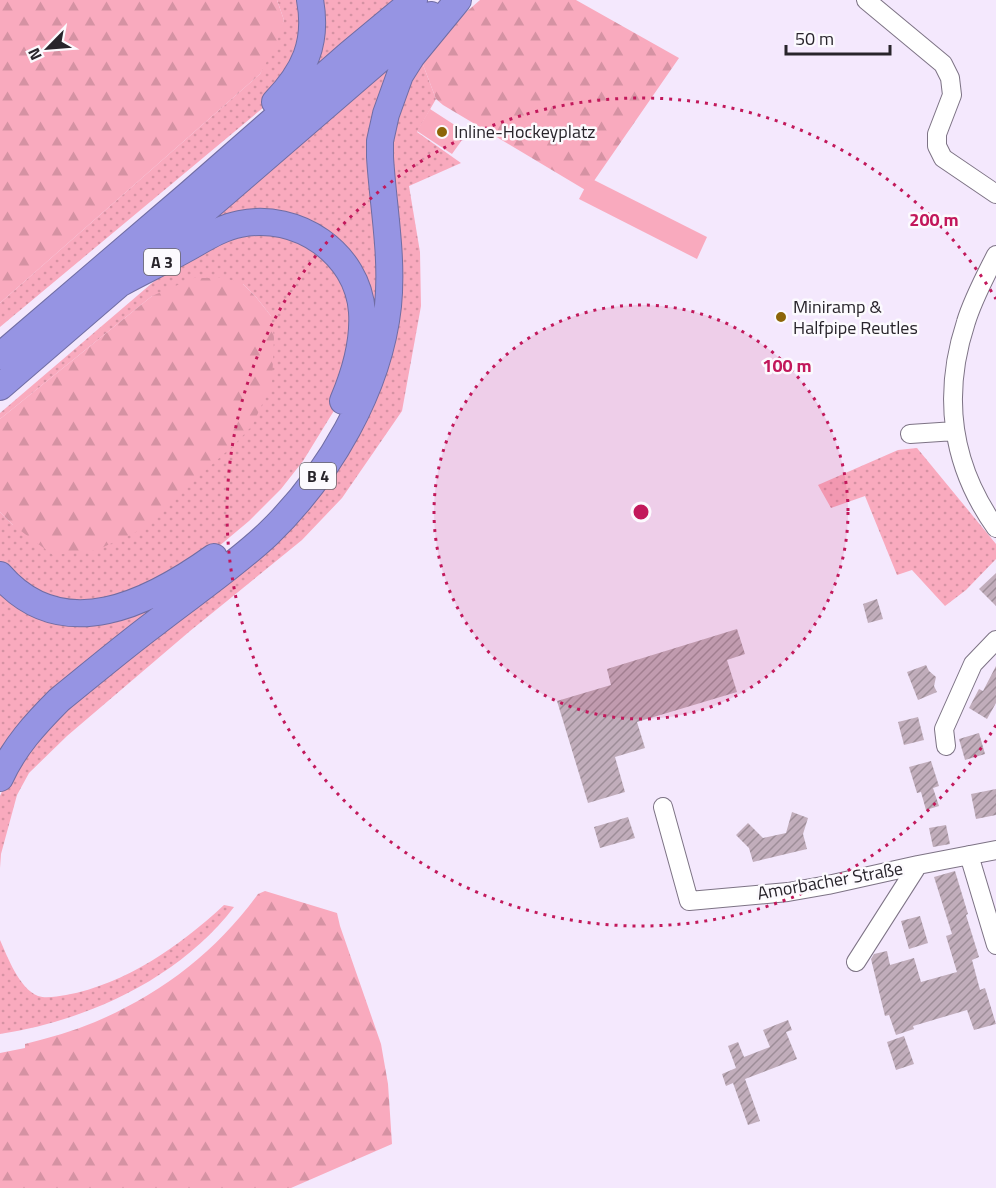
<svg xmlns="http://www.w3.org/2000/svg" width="996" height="1188" font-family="'Titillium Web',sans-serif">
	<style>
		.grass { fill: url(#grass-dots) }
		.forest { fill: url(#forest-firs) }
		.pitch { fill: #f9aabe }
		.building { fill: url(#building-hatch) }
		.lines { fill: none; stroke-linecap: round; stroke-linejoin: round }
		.minor-casing { stroke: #7d7385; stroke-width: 20 }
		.highway-casing { stroke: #706da3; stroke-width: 28 }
		.minor { stroke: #fff; stroke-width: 18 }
		.highway { stroke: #9694e3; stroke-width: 26 }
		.ring { fill: none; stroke: #c2185b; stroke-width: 3; stroke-dasharray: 3 6 }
		.poi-dot { fill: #8d6508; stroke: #fcfafe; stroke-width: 2 }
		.labels { text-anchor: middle; stroke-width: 5; stroke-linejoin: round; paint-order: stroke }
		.shield { fill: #fcfafe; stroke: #68646a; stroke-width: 1.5 }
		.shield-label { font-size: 16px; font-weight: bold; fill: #28242b }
		.poi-label { font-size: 18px; fill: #28242b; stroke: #fcfafe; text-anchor: start }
		.street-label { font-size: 18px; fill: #28242b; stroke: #fcfafe }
		.centre { fill: #c2185b; stroke: #fcfafe; stroke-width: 3 }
		.ring-label { font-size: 18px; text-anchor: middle; font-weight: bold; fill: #c2185b; stroke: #fcfafe; stroke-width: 5; stroke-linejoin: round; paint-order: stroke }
	</style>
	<defs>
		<pattern id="grass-dots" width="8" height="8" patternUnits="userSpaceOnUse" patternTransform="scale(1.5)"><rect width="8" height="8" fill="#f9aabe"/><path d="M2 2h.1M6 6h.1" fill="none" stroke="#d592a3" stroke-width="1.8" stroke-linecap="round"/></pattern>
		<pattern id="forest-firs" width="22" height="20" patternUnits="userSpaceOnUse" patternTransform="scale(1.5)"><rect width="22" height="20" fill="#f9aabe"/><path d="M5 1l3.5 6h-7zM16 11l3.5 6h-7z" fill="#d592a3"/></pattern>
		<pattern id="building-hatch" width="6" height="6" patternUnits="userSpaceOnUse" patternTransform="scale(1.5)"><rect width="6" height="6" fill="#c1adbb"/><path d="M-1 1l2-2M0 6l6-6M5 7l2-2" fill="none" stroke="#9d8d98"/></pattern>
	</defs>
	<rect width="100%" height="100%" fill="#f4e8fd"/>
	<path class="grass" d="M277,0H305L307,32L264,107L0,327V303L260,74L284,20Z
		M317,0H401L302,80Z
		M441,21L408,59L393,81L382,107L376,138L375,167L385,258V291L381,318L375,348L365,379L354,406L337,439L307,482L264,529L69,685C42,709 15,734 0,767V583C30,620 80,627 124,613C138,609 151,600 164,594C176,588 190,582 201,575C211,569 220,561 230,554C238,547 247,541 255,535C300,496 356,414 367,356C372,328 369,299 355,273C346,257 335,243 319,233C269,203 224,221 178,247Z
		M422,62L436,99L417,132L461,163L409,186L420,252L421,306L402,411L342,498L302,540L190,631L67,736L29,773L17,795L1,854L0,868V796L3,789L43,725L214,588L370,399L388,171L396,105Z
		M273,229L336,264L357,326L335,409L303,461L281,489L249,521L218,547L124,601L54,605L0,566V512L13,525L271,316L256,297L243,284L152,296L0,419V413L165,272L208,244Z
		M917,448L996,544V559L966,590L945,606L912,570L897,575L865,496L831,508L818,485L898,450Z
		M224,905L234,907C180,978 87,1021 0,1034V940C8,958 19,988 38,996C47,999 57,996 66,995C126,984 180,946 224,905Z"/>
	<path class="forest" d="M0,0H277L284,20L276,45L260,74L0,303Z
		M480,0H576L679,58L587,191L443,105L436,99L422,62L456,21Z
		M194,278H225L243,284L256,297L271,316L274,338L272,383L252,426L234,445L136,532L97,550L53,555L13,525L0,512V419L152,296Z
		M265,891L337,913L340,926L381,1044L388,1084L392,1144L291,1188H0V1053L25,1048V1044C49,1038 73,1031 95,1022C161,994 216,952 258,894Z"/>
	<path class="pitch" d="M430,109L467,133L452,154L417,131Z
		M590,178L707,237L697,259L579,199Z"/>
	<path class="building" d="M996,573V606L979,589Z
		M877,599L883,619L868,623L863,604Z
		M737,629L745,654L727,660L737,692L637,722L645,748L615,757L625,792L588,803L557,701L611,685L607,669Z
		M926,665L929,671L936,677L934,686L937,692L918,700L907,672Z
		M996,666V703L987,719L969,708L979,689L983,691Z
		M918,717L924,740L904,745L898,722Z
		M979,733L985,754L965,760L959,739Z
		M931,761L939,786L933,788L939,806L926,810L921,792L917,793L909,767Z
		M996,789V815L976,819L971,794Z
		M792,812L808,818L803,834L807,849L753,862L749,848L736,835L748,823L763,838L786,833Z
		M628,817L635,838L600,848L594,827Z
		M946,825L950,844L933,847L929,828Z
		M955,871L968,914L966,915L979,957L972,960L980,990L985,988L996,1024L974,1030L967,1010L913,1026L914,1029L896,1035L889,1015L885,1016L871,959L874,954L887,951L890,965L914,958L921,982L957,972L946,936L952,934L934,877Z
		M920,916L928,943L909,949L901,921Z
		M788,1020L792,1030L786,1032L797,1059L745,1079L760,1121L748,1125L733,1083L726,1086L722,1074L736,1068L728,1046L738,1042L744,1057L770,1047L763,1030Z
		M904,1036L914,1064L896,1070L887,1042Z"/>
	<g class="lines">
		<g class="minor-casing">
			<path id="minor" d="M866,0L943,64L950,78L952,95L937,134V146L943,158L996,194
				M996,255C985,277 973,299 966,322C942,395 951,465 996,528
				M910,434L955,431
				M946,746L944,729L973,664L996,640
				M663,807L689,901L788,892L828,885L918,865L996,850
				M969,855L996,945
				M856,962L918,865"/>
		</g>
		<g class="highway-casing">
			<path id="highway" d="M275,102C304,72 318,43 310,0
				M121,283C141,272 162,262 182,251C201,241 219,228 240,224C297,212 358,253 362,312C364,343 355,373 343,401
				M0,356L188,195L349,54L414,0
				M0,387L431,15
				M0,575C63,648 151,602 214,557
				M0,778C14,747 35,724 59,700C90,675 122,648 154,624C191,595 234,566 268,534C328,476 379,390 388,306C393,256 383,206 380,157V141L386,114L400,75L412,56L458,0"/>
		</g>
		<use href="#minor" class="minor"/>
		<use href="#highway" class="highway"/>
	</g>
	<circle cx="641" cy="512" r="207" fill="#c2185b" fill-opacity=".12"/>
	<g class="ring">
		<circle cx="641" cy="512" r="207"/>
		<path d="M996 725A414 414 0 1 1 996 299"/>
	</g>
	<g class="poi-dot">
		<circle cx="442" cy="132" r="6"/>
		<circle cx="781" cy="317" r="6"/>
	</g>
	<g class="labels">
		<g class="shield">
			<rect x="144" y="249" width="36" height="26" rx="4.5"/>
			<rect x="300" y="463" width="36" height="26" rx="4.5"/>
		</g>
		<g class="shield-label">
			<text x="162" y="268">A 3</text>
			<text x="318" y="482">B 4</text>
		</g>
		<g class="poi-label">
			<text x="454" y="138">Inline-Hockeyplatz</text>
			<text x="793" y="313">Miniramp &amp;<tspan x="793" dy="21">Halfpipe Reutles</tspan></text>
		</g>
		<g class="street-label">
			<text transform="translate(830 881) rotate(-10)" y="6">Amorbacher Straße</text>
		</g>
	</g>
	<circle cx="641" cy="512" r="9" class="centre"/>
	<g class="ring-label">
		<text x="934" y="226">200 m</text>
		<text x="787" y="372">100 m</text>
	</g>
	<g transform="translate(48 48) rotate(245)" stroke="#fcfafe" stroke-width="4.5" paint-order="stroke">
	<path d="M0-4.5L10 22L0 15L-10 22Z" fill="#28242b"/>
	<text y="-9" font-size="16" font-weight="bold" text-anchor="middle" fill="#28242b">N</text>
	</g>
	<path d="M786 45v9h104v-9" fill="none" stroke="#28242b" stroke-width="3"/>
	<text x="795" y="45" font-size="18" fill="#28242b" stroke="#fcfafe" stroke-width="4.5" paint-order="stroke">50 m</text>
</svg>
